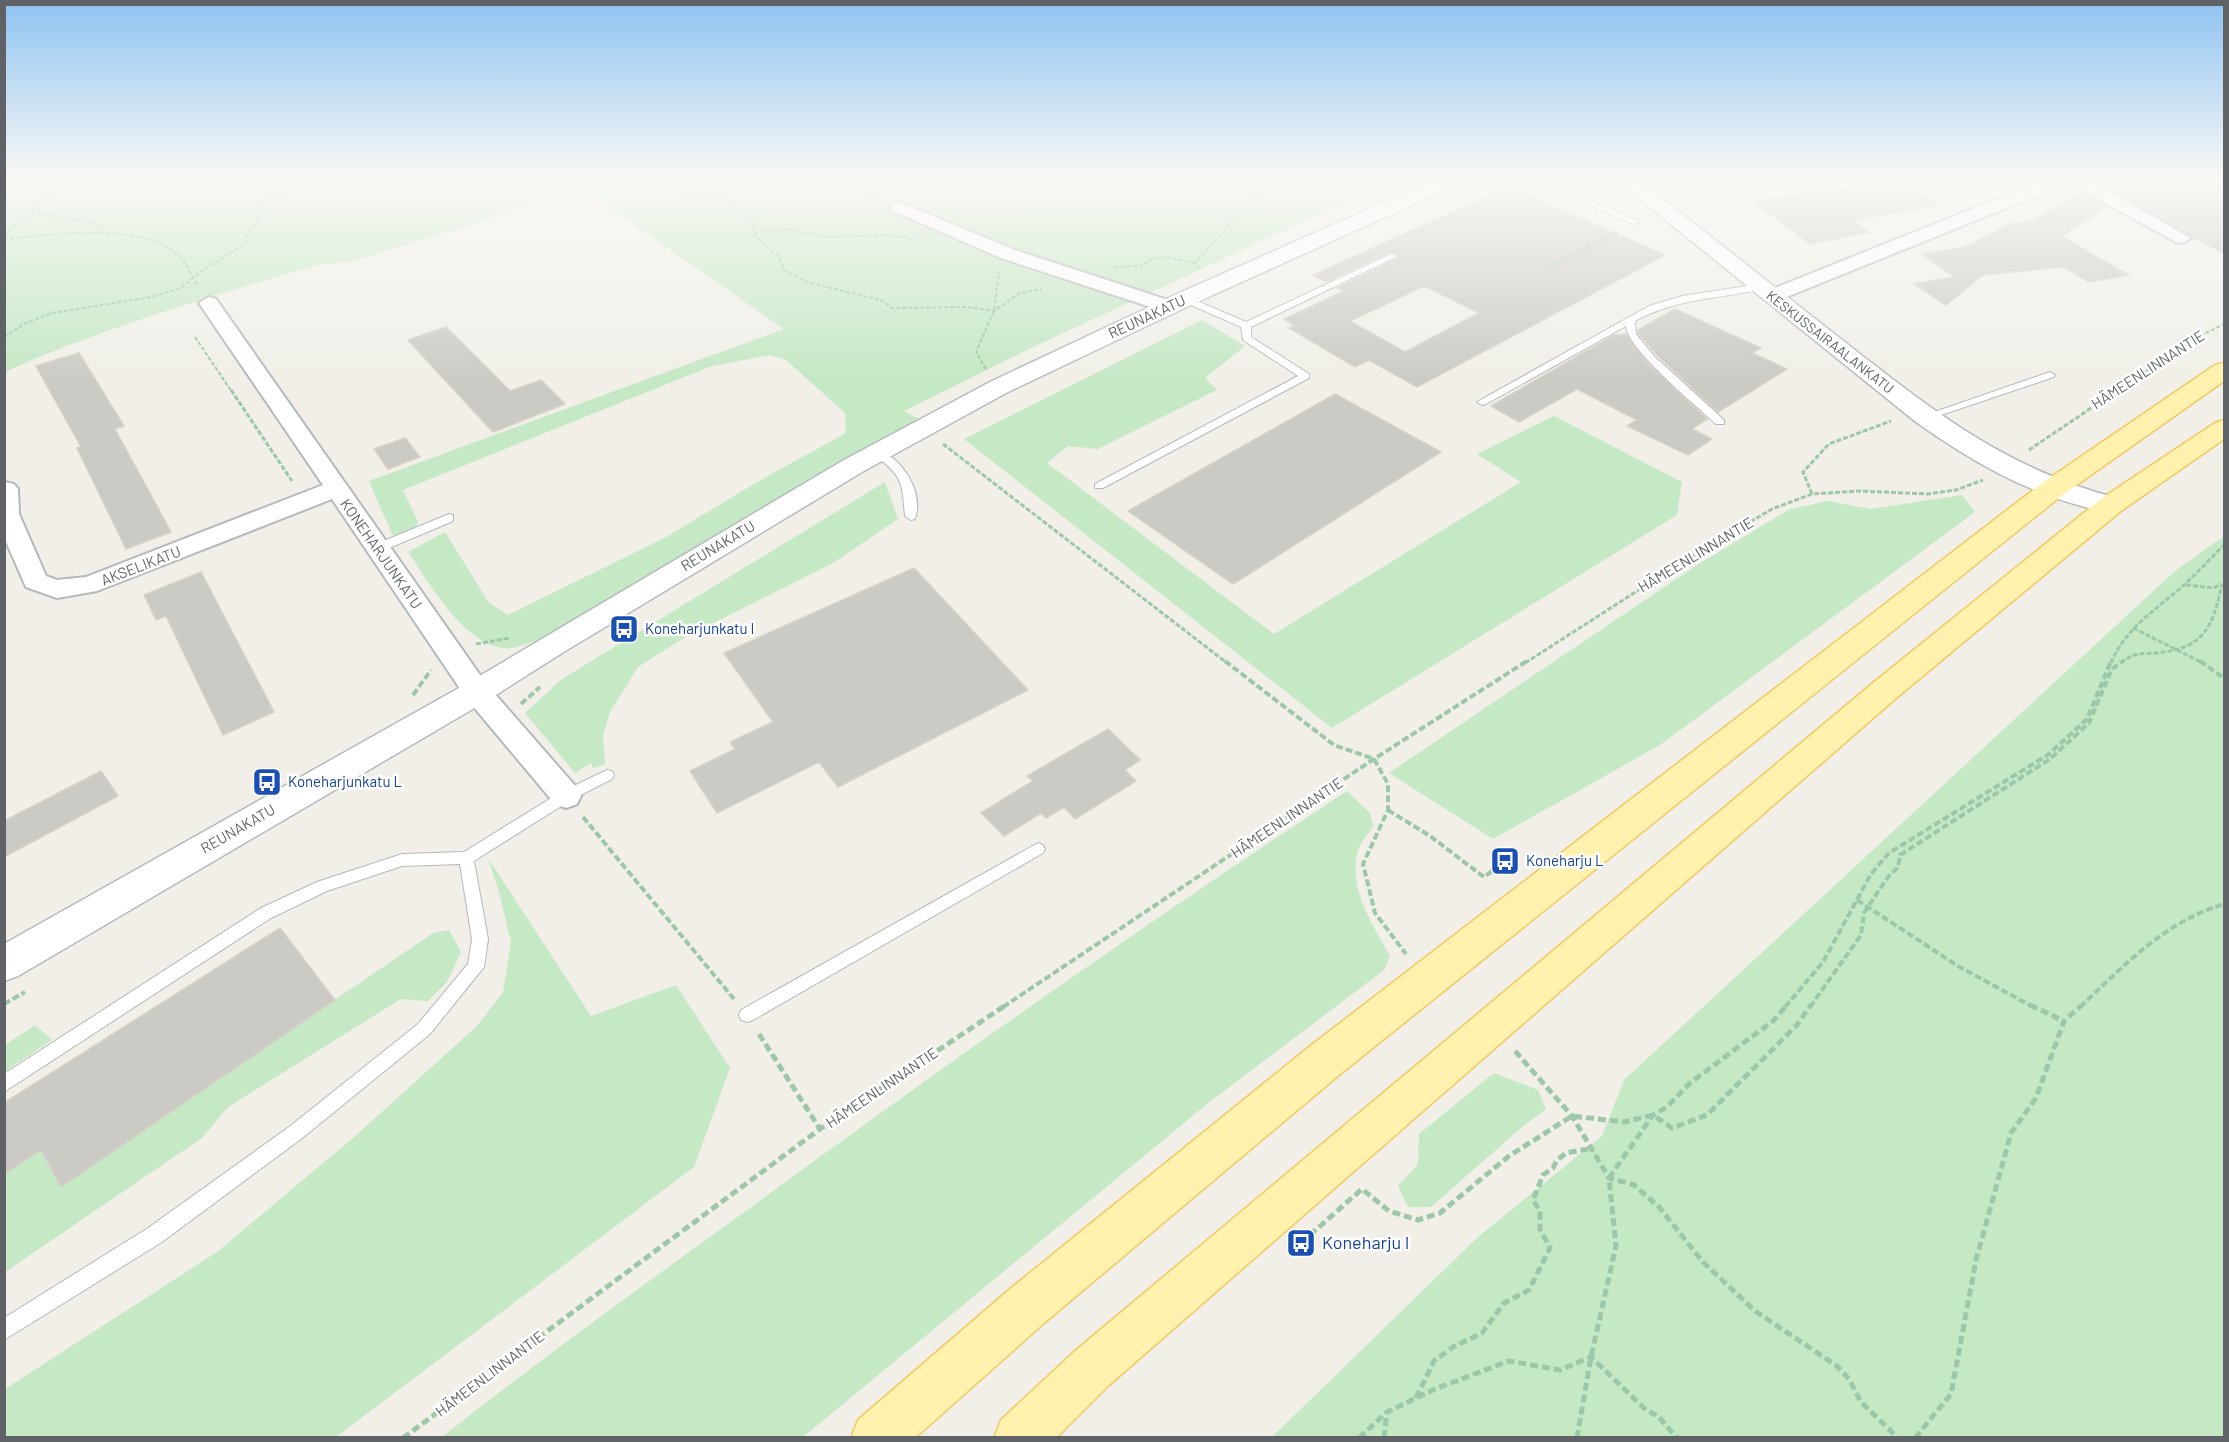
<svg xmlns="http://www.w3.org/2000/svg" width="2229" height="1442" font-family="Barlow,sans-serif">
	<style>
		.green { fill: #c5e8c5 }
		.building { fill: #cccac5; stroke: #d6d1c6; stroke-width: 1.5; fill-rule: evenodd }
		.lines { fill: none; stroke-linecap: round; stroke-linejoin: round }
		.lane-casing { stroke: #b5b8bc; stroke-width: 2 }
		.street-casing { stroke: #b5b8bc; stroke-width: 4 }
		.secondary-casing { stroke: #b6babf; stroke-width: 3 }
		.primary-casing { stroke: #f2c960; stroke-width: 3 }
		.path-far3 { stroke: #9cc7a9; stroke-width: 2; stroke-dasharray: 4 2; stroke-linecap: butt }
		.path-far2 { stroke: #9cc7a9; stroke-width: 3; stroke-dasharray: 5 2; stroke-linecap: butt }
		.path-far1 { stroke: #9cc7a9; stroke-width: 4; stroke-dasharray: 7 3; stroke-linecap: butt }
		.path { stroke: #9cc7a9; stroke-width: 5; stroke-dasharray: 8 4; stroke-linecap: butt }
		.lane { fill: #fff; fill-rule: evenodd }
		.street { fill: #fff; fill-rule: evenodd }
		.secondary { fill: #fff; fill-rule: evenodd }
		.primary { fill: #fff2af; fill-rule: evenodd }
		.labels { text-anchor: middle; stroke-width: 5; stroke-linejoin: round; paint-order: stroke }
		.far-street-label { font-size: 14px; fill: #5f6368; stroke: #fff }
		.street-label { font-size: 15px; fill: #5f6368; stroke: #fff }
		.transit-label { font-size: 15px; fill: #164399; stroke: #fff; text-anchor: start }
		.near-transit-label { font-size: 18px; fill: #164399; stroke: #fff; text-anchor: start }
	</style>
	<rect width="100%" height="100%" fill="#f1efe8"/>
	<path class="green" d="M4,177H1400L1031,348L904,411L923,421L547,636C533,641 513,652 497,647C460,637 429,583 408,552L445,532L489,603L508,615L668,536L754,484L846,433L845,413L786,360L771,355L712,366L403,490L418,522L416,528L393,536L369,481L784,329L577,185L477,223L349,262L321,264C214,296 106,326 5,372Z
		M1202,320L1245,346L1205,378L1217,390L1098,449L1068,446L1047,463L1274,634L1521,482L1477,454L1554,416L1682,482L1677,515L1332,728L964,439Z
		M885,482L898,519L833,563L682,639L638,667L610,712L603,736L605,764L593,768L591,763L575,773L525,713L562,679Z
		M1962,495L1975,512L1660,745L1493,839L1389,773L1694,567L1790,509L1828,501L1871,509Z
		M2224,536V1437H1272L1478,1237L1602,1136L1624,1080L2175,571Z
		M1347,791L1370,813L1373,826C1368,834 1361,842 1358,850C1347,887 1373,925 1390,956L1384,970L1207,1104L803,1437H442C548,1353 659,1274 769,1194C959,1055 1151,920 1347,791Z
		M488,858L591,1016L676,985L730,1068L694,1167L336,1437H5V1389L217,1252L353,1138L477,1026L503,992L511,942L499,892Z
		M449,930L461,952L447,982L428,1001L401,999L228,1107L202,1138L5,1272V1174L41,1150L61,1186L433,933Z
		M35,1025L52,1040L5,1071V1045Z
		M1494,1073L1538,1090L1546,1109L1522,1127L1431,1207H1408L1398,1186L1418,1164L1419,1134Z"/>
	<path class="building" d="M2167,177H2224V254L2107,188Z
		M1896,179L1939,205L1852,221L1870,232L1810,244L1752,201Z
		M1508,187L1665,255L1417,387L1369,360L1355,367L1289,328L1295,326L1284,319L1344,291L1337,288L1399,258L1400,255L1390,252L1326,282L1313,275ZM1424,286L1479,313L1405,352L1350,321Z
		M2080,192L2107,207L2061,236L2129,275L2089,282L2063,267L1983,275L1946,305L1914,284L1954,277L1922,254L1965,247L2009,224L2032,221Z
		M1675,309L1761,348L1752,353L1787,369L1718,412L1656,354L1638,333V330Z
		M446,327L510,391L541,380L565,404L493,432L408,340Z
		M1626,334L1648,364L1707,419L1692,429L1712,439L1688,455L1627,426L1637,420L1577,389L1519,422L1491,406L1614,335Z
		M79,353L124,426L115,429L171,532L126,549L77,448L81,447L36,366Z
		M1335,394L1441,452L1233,584L1128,511Z
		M405,438L420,457L388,469L374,449Z
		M914,568L1028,690L838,787L819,762L717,813L690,771L735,749L730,742L773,722L724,653Z
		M201,572L274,712L223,735L166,616L156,620L144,595Z
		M1108,729L1140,760L1125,770L1136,781L1075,819L1064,807L1046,818L1041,813L1004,836L981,813L1033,781L1027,776Z
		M101,771L118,796L4,857V821Z
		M280,928L335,1000L61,1187L41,1150L4,1174V1103Z"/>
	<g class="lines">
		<g class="lane-casing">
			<path id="lane" d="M1526,177H1538L1640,222L1633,224Z
				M1391,254L1398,256L1251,327V337L1309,374V378L1103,488H1095V484L1298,376L1243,340L1241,327L1182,301V297H1188L1246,322Z
				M1760,284L1765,287L1763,289C1718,299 1677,298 1635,321L1636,334L1654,356L1724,420V424H1716C1697,406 1627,349 1626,326L1486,404L1482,405L1477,402L1649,306L1682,296Z
				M2050,372L2055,375L2054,377L1929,419L1925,420L1920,417Z
				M878,450C903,458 924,493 915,519L911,520L905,516C902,482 903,476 874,455L873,453Z
				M449,514L453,515V521L382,551H374L372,548L374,545Z
				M607,770L612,771L614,775L612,779L571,800L474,861L488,939L484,967L430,1034L301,1139L162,1242L4,1340V1318L148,1228L289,1127L418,1024L468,964L472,939L460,864L402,866L327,891L271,918L4,1092V1074L261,908L317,882L402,854L464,852L561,792Z
				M1038,843L1043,845L1045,849L1043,853L753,1020L747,1022L741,1020L739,1015L741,1010Z"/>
		</g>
		<g class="street-casing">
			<path id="street" d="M2052,177H2083L2191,238L2182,243L2176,242L2068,183L1779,300H1765L1762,296L1765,292Z
				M899,202L1015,250L1177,303L1180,307L1177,311H1163L1001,258L893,211L890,207Z
				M209,297L216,299L487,685L577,788L581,796L577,804L566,808L555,804L467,699L332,499L97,591L57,598L26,587L4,537V482L14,484L18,489L19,514L46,576L57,580L86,577L323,485L199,303Z"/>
		</g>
		<g class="secondary-casing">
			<path id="secondary" d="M1441,177H1468L1465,181L1193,304L1008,392L862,472L562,653L488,700L18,976L4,981V944L466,684L844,460L990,382L1177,294Z
				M1612,177H1635C1699,228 1764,278 1828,329C1925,404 1999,468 2121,499L2125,505L2121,511C2108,514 2098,510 2085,507C2023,491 1968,459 1916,422Z"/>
		</g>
		<g class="primary-casing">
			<path id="primary" d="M2224,363V381L2061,496L1339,1075L1044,1323L915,1438H851L858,1420L1010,1289L1309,1047L2041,484L2215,365Z
				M2224,420V439L2121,511L1895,699L1109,1385L1056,1438H994L1001,1420L1075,1351L1873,683L2101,499L2215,423Z"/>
		</g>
		<path class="path-far3" d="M639,177L656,187L677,189L686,195L725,201L754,224V235L778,256L785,271L810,283L881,300L892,308L967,307L994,311L1020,293L1042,289
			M848,177L863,190L880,198
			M1480,187L1501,177
			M30,211L100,225
			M754,233L790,229L826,237L890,235L917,240
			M4,236L52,193L87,177
			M4,239C50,235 142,221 178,255C187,263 191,276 198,286
			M1115,267L1140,266L1153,259L1165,257L1195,263
			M1199,269L1195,263L1272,177
			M1545,270L1617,232
			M4,337L26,323L52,313L151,297L181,288L204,269L246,243V236L259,220L255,212C285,172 354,188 397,183C407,182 416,179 425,177
			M195,337L232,392
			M986,369L976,352L994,311L999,271
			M2115,392L2192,340L2224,324"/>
		<path class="path-far2" d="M231,390L292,481
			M943,444L1227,663
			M2029,450L2118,390
			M1812,494L1803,472L1829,444L1891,421
			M2186,585L2213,588L2222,584
			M2133,628L2203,663
			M476,644L510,638
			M1525,663L1684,561L1772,509L1812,494L1860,491L1928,494L1956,490L1983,480
			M2111,663C2125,628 2157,609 2184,585C2198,572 2211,558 2224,545
			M2121,663C2133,652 2142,654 2156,653C2204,649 2213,627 2222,584"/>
		<path class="path-far1" d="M1225,661L1334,745L1374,759L1388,784V810L1363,864L1375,913L1406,954
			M2200,661L2224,678
			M413,695L431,670
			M521,704L540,687
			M1388,810L1430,836L1484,877L1505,861
			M583,817L734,999
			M1857,900L1958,966L2033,1007
			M4,1004L25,992
			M1003,1007L1374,759L1527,661
			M1785,1007L1823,962L1871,874L1889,853L2049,754L2087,719L2111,661
			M1810,1007L1861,935L1864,913L1887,878L1898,867L1900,855L2050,759L2089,723L2112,669L2123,661
			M2080,1007C2125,965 2164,922 2224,904"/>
		<path class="path" d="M2030,1005L2064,1021
			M759,1034L820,1129
			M1515,1051L1572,1116L1609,1178L1634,1185L1659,1207L1703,1262L1755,1311L1837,1366L1849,1379L1861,1402L1898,1438
			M1301,1243L1362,1189L1389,1211L1418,1220L1440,1213L1509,1156L1572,1116L1624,1122L1653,1115L1672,1128L1707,1115L1797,1025L1811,1005
			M1416,1398L1434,1361L1453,1347L1482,1333L1504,1303L1529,1290L1550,1248L1540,1229V1211L1533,1200L1543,1175L1553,1168L1557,1160L1566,1153L1593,1148
			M403,1438L820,1129L1006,1005
			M1359,1438L1387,1412L1435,1389L1509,1361L1560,1370L1591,1357L1646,1410L1658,1416L1677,1438
			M1384,1438L1387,1412
			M1577,1438L1591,1357L1616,1246L1609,1178L1653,1115L1667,1107L1690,1083L1773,1021L1787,1005
			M1915,1438L1951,1394L1976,1260L2011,1133L2036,1098L2064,1021L2082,1005"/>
		<use href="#lane" class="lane"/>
		<use href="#street" class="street"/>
		<use href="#secondary" class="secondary"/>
		<use href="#primary" class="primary"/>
	</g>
	<linearGradient id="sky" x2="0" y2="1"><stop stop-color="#8fc3f1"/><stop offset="0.47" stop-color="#f9f8f5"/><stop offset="1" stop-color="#f9f8f5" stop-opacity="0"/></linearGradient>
	<rect width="2229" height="379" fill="url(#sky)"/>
	<defs>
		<g id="bus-square" transform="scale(1.5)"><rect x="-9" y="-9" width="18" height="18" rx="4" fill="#1a4fb4" stroke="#fff"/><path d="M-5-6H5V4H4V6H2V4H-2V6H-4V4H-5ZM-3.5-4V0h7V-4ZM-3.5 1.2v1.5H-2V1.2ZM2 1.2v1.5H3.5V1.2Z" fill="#fff"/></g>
	</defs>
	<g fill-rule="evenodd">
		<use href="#bus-square" x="624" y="629"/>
		<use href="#bus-square" x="267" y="782"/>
		<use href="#bus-square" x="1505" y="861"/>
		<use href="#bus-square" x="1301" y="1243"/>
	</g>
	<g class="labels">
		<g class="far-street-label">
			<text transform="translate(1830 342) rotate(38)" y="5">KESKUSSAIRAALANKATU</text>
		</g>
		<g class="street-label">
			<text transform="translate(1147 317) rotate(-25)" y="5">REUNAKATU</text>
			<text transform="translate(2148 370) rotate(-33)" y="5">HÄMEENLINNANTIE</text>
			<text transform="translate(718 546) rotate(-31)" y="5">REUNAKATU</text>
			<text transform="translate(381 554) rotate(55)" y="5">KONEHARJUNKATU</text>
			<text transform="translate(1696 555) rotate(-31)" y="5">HÄMEENLINNANTIE</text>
			<text transform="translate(141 566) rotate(-21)" y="5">AKSELIKATU</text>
			<text transform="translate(1287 818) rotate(-34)" y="5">HÄMEENLINNANTIE</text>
			<text transform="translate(238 829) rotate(-30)" y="5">REUNAKATU</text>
			<text transform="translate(882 1088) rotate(-34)" y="5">HÄMEENLINNANTIE</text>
			<text transform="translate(490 1374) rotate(-37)" y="5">HÄMEENLINNANTIE</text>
		</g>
		<g class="transit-label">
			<text x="645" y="634">Koneharjunkatu I</text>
			<text x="288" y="787">Koneharjunkatu L</text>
			<text x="1526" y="866">Koneharju L</text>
		</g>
		<g class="near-transit-label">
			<text x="1322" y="1249">Koneharju I</text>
		</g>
	</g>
	<rect width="2229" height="1442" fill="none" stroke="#5f6368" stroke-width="12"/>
</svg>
